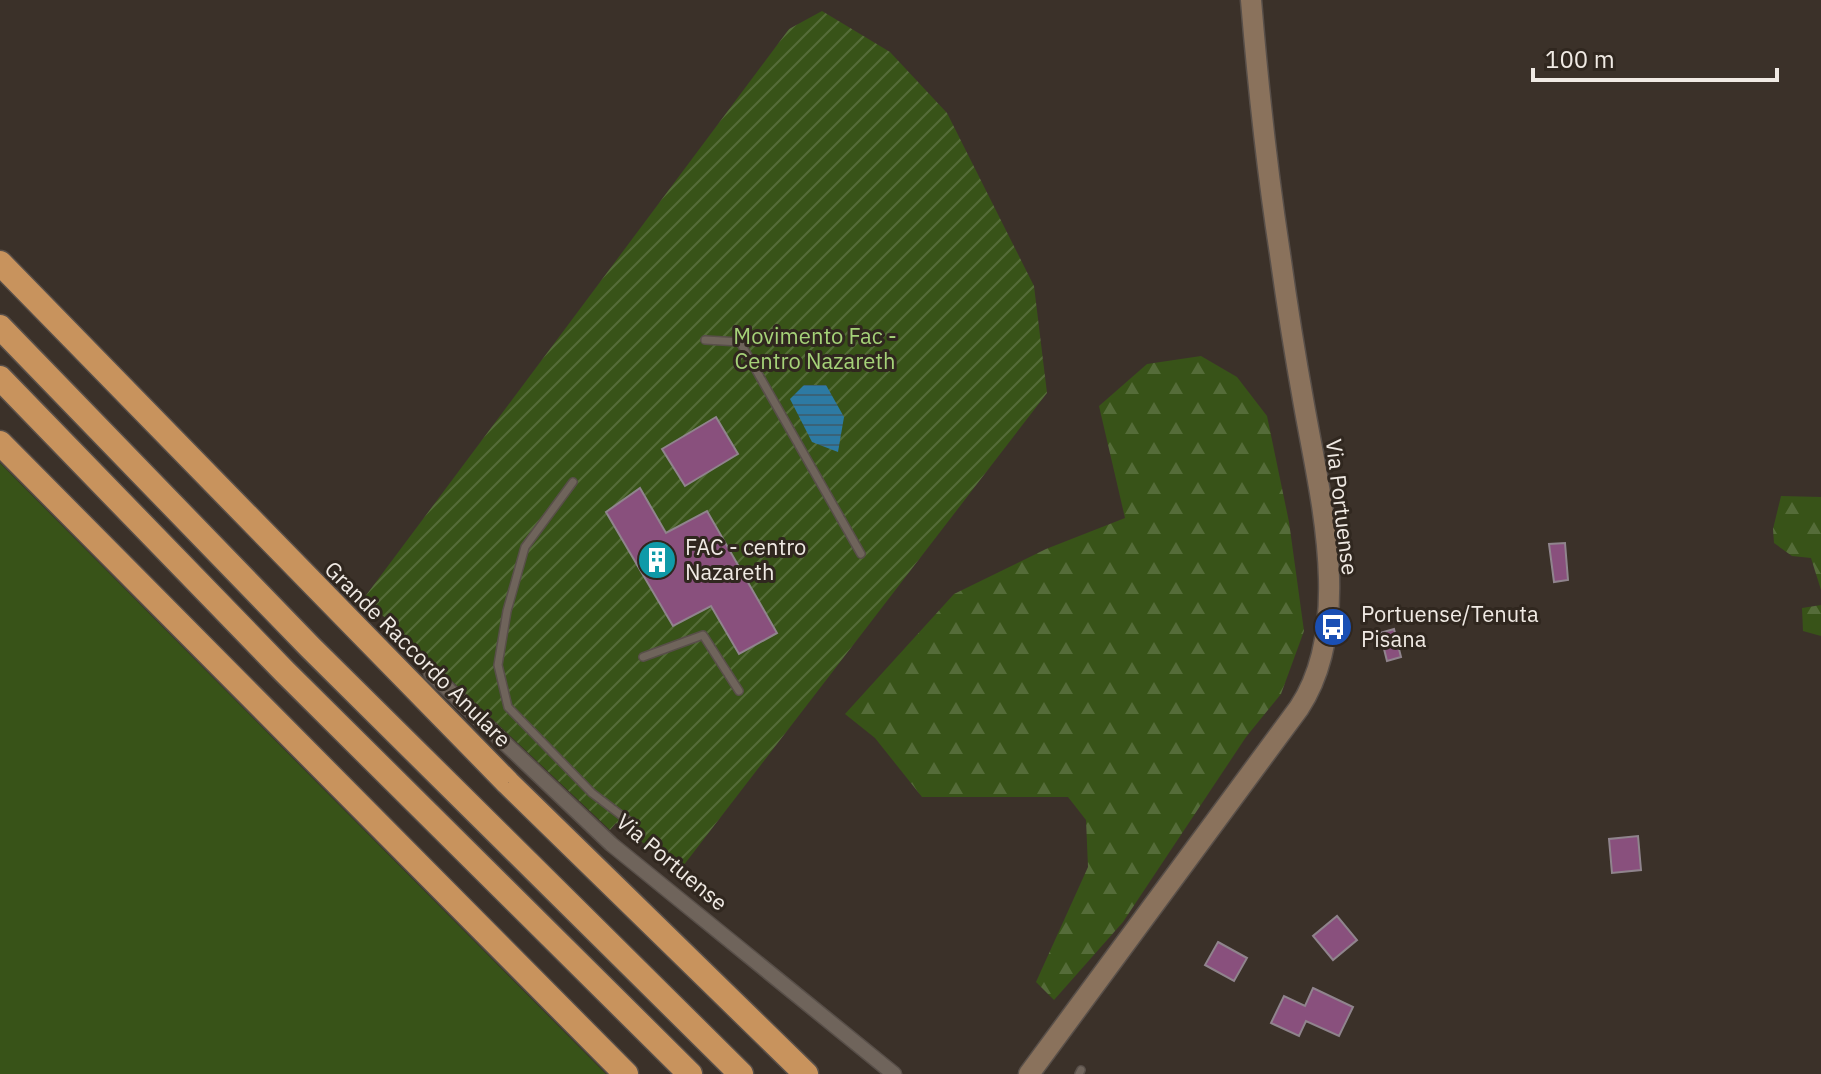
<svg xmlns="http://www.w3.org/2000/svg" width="1821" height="1074" font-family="'IBM Plex Sans',sans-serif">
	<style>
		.forest { fill: url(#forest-firs) }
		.park { fill: #385318 }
		.garden { fill: url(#garden-furrows) }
		.water { fill: url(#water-rules) }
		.building { fill: #89507d; stroke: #90848d; stroke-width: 2 }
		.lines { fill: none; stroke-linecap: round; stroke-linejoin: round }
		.lane-casing { stroke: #584f49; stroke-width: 10 }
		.street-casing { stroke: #584f49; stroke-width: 17 }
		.secondary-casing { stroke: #584f49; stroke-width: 23 }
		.highway-casing { stroke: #584f49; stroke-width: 27 }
		.path { stroke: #888079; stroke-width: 3; stroke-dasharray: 4 4; stroke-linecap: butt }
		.lane { stroke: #6f645b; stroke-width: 7 }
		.street { stroke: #6f645b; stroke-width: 14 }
		.secondary { stroke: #8a725c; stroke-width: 20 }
		.highway { stroke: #c8935d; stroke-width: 24 }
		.labels { text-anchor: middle; stroke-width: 6; stroke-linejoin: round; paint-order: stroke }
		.park-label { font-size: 22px; fill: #a5d278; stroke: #30271f }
		.street-label { font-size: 22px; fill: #f0eae4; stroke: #30271f }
		.poi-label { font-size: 22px; fill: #f0eae4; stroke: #30271f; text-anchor: start }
	</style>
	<defs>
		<pattern id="forest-firs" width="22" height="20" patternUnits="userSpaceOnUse" patternTransform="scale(2)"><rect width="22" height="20" fill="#385318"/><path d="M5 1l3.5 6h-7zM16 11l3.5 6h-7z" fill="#556c39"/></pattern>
		<pattern id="garden-furrows" width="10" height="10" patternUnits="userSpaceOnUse" patternTransform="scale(2)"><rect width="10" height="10" fill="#385318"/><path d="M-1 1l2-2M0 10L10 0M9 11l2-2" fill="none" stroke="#556c39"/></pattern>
		<pattern id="water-rules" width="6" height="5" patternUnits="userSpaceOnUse" patternTransform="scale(2)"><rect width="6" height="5" fill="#2d7aa3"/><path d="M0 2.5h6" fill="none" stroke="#396378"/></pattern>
	</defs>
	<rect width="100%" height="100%" fill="#3b3129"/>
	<path class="forest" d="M1201,356L1237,377L1267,416L1289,522L1304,631L1281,694L1246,737L1123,922L1054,1000L1036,982L1088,867L1086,820L1068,797H922L875,738L845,714L954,594L1046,549L1125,518L1099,406L1147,364Z
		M1781,496L1821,497V590L1811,558L1792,556L1774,543L1773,529Z
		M1821,605V636L1803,631L1802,608Z"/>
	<path class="park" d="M0,463L606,1074H0Z"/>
	<path class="garden" d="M822,11L890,52L947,113L1034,286L1047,393L680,870L616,823L610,830L364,598L789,29Z"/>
	<path class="water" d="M804,385H826L844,417L838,452L812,442L790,399Z"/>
	<path class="building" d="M716,417L738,454L685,486L662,449Z
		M640,488L666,533L707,511L777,633L739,654L711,606L673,626L606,512Z
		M1565,543L1568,580L1554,582L1549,544Z
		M1394,629L1401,657L1387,661L1380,633Z
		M1638,836L1641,870L1612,873L1609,839Z
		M1337,916L1357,940L1333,960L1313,936Z
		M1218,942L1247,958L1234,981L1205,965Z
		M1313,988L1353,1007L1339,1036L1306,1021L1299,1036L1271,1023L1284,996L1305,1006Z"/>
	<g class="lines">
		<g class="lane-casing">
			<path id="lane" d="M705,340L740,342L861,554
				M573,482L525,547L507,611L498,665L508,707L592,793L630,822
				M643,657L703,635L739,691
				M1079,1074L1081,1070"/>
		</g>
		<g class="street-casing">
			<path id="street" d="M431,673L611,844L894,1074"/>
		</g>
		<g class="secondary-casing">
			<path id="secondary" d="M1029,1074L1299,708C1354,625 1320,496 1304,405C1295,355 1287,305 1280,254C1267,170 1258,85 1251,0"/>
		</g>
		<g class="highway-casing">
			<path id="highway" d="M0,263L508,783L806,1074
				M0,327L310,647L741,1074
				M0,378L284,671L690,1074
				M0,443L626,1074"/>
		</g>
		<path class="path" d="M754,346L766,332"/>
		<use href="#lane" class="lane"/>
		<use href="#street" class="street"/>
		<use href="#secondary" class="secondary"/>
		<use href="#highway" class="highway"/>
	</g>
	<defs>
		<g id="building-disc" transform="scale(2)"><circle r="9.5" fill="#0f9aa8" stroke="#30271f"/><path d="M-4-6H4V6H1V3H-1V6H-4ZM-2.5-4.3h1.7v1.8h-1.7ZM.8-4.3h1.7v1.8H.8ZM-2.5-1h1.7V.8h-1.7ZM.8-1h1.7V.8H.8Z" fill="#fff"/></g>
		<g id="bus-disc" transform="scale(2)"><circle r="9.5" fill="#1a4fb4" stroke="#30271f"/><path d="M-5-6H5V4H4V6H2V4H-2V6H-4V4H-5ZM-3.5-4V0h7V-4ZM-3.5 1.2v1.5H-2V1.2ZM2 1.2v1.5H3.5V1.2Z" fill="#fff"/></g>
	</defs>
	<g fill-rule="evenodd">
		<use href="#building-disc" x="657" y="560"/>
		<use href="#bus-disc" x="1333" y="627"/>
	</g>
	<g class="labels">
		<g class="park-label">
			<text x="815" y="344">Movimento Fac -<tspan x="815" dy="25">Centro Nazareth</tspan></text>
		</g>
		<g class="street-label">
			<text transform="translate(1342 507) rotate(83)" y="8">Via Portuense</text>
			<text transform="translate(418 654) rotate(45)" y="8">Grande Raccordo Anulare</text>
			<text transform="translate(672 862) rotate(40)" y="8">Via Portuense</text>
		</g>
		<g class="poi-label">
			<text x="685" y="555">FAC - centro<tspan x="685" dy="25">Nazareth</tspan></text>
			<text x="1361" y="622">Portuense/Tenuta<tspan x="1361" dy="25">Pisana</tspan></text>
		</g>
	</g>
	<path d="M1533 68v12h244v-12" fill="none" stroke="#f0eae4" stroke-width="4"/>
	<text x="1545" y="68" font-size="24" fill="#f0eae4" stroke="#30271f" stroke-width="6" paint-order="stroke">100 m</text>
</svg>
